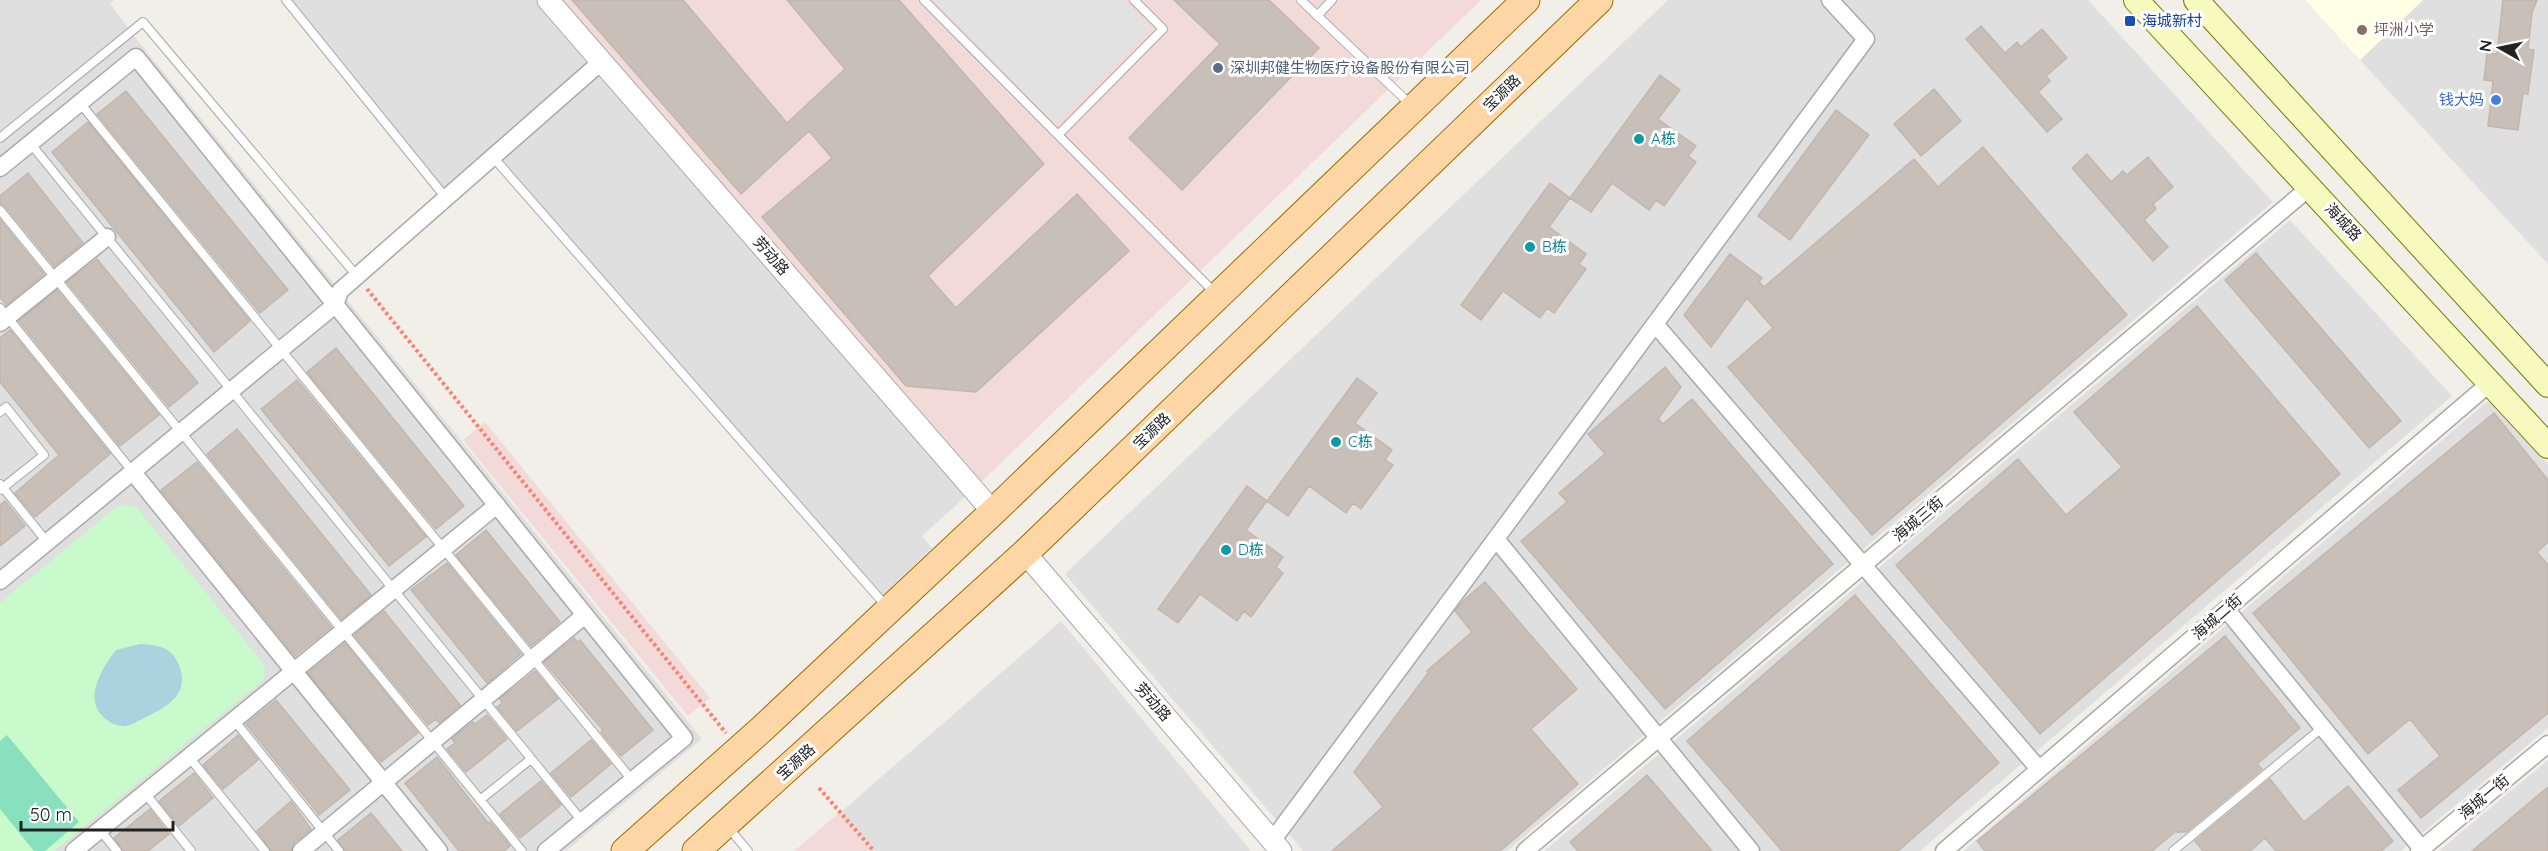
<svg xmlns="http://www.w3.org/2000/svg" width="2548" height="851" font-family="Quicksand,'Noto Sans SC',sans-serif">
	<style>
		.residential { fill: #e0dfdf }
		.commercial { fill: #f2dad9 }
		.education { fill: #ffffe5 }
		.park { fill: #c8facc }
		.pitch { fill: #88e0be }
		.parking { fill: #e2e2e2 }
		.water { fill: #aad3df }
		.building { fill: #c7bfb8; stroke: #c4b6ab; stroke-width: 1.5 }
		.lines { fill: none; stroke-linecap: round; stroke-linejoin: round }
		.service-casing { stroke: #a9a9a9; stroke-width: 10 }
		.minor-casing { stroke: #a9a9a9; stroke-width: 19 }
		.tertiary-casing { stroke: #a9a9a9; stroke-width: 23 }
		.secondary-casing { stroke: #707d05; stroke-width: 26 }
		.primary-casing { stroke: #a06b00; stroke-width: 29 }
		.path { stroke: #fa8072; stroke-width: 4; stroke-dasharray: 3 3; stroke-linecap: butt }
		.service { stroke: #fff; stroke-width: 8 }
		.minor { stroke: #fff; stroke-width: 16 }
		.tertiary { stroke: #fff; stroke-width: 21 }
		.secondary { stroke: #f7fabf; stroke-width: 24 }
		.primary { stroke: #fcd6a4; stroke-width: 27 }
		.transit-dot { fill: #1a4fb4; stroke: #fff; stroke-width: 2 }
		.education-dot { fill: #8d6e63; stroke: #fff; stroke-width: 2 }
		.service-dot { fill: #5c6f8a; stroke: #fff; stroke-width: 2 }
		.shop-dot { fill: #3f7fe0; stroke: #fff; stroke-width: 2 }
		.culture-dot { fill: #0f9aa8; stroke: #fff; stroke-width: 2 }
		.labels { text-anchor: middle; stroke-width: 6; stroke-linejoin: round; paint-order: stroke }
		.transit-label { font-size: 15px; fill: #164399; stroke: #fff; text-anchor: start }
		.education-label { font-size: 15px; fill: #785e54; stroke: #fff; text-anchor: start }
		.service-label { font-size: 15px; fill: #4e5e75; stroke: #fff; text-anchor: start }
		.street-label { font-size: 15px; fill: #222; stroke: #fff }
		.shop-label { font-size: 15px; fill: #366cbe; stroke: #fff; text-anchor: end }
		.culture-label { font-size: 15px; fill: #0d838f; stroke: #fff; text-anchor: start }
	</style>
	<rect width="100%" height="100%" fill="#f2efe9"/>
	<path class="residential" d="M0,0H114L110,4L139,42L702,739L566,851H0Z
		M286,0H548L974,489L922,536L932,548L879,599L494,157L446,198Z
		M1668,0H2088L2273,202L1507,851H1303L1065,574Z
		M2423,0H2548V264L2360,60Z
		M2290,220L2452,396L1920,851H1544Z
		M2489,400L2548,464V728L2401,851H1963Z
		M1061,621L1251,851H874L841,812Z
		M2548,760V851H2439Z"/>
	<path class="commercial" d="M548,0H1481L974,489Z
		M485,422L710,698L688,716L463,440Z
		M841,812L874,851H794L840,812Z"/>
	<path class="education" d="M2305,0H2423L2360,60Z"/>
	<path class="park" d="M120,504L137,508L265,666L263,680L54,851H0V603Z"/>
	<path class="pitch" d="M7,735L79,822L45,851H34L0,809V741Z"/>
	<path class="parking" d="M934,0H1123L1150,28L1055,123Z"/>
	<path class="water" d="M140,644C157,645 170,646 178,663C192,694 167,707 144,718C138,721 129,727 123,726C116,726 111,723 106,719C82,701 101,669 116,650Z"/>
	<path class="building" d="M572,0H683L787,123L845,69L787,0H899L1044,164L928,276L956,308L1077,194L1129,251L976,392L906,386L762,217L832,158L809,131L741,194Z
		M1174,0H1269L1319,48L1182,190L1129,138L1220,44Z
		M2503,0H2537L2532,13L2528,49L2534,50L2528,94L2523,93L2518,130L2488,126L2493,81L2484,80L2487,53L2497,54Z
		M1981,26L2005,53L2017,42L2021,47L2042,29L2067,58L2046,76L2050,81L2038,92L2062,119L2047,132L1966,39Z
		M1660,75L1680,90L1658,119L1696,146L1688,156L1696,162L1664,206L1656,200L1649,210L1612,183L1591,212L1570,198Z
		M1934,89L1961,121L1921,156L1894,124Z
		M126,91L288,290L260,313L97,114Z
		M1836,110L1869,135L1790,240L1758,216Z
		M88,122L250,321L214,352L52,152Z
		M1983,147L2127,315L1872,535L1728,367L1773,328L1747,298L1711,347L1684,315L1730,254L1762,278L1759,282L1764,287L1914,159L1938,187Z
		M2087,154L2111,182L2123,171L2127,175L2148,157L2173,187L2153,204L2156,209L2144,220L2168,247L2153,261L2072,168Z
		M28,173L83,243L54,266L5,206L0,204V196Z
		M1550,183L1570,198L1549,227L1586,254L1579,264L1586,269L1554,313L1547,308L1540,318L1503,291L1481,320L1461,305Z
		M0,220L44,274L6,305L0,297Z
		M2256,253L2401,421L2369,448L2225,280Z
		M97,259L198,383L169,407L67,282Z
		M57,290L159,415L120,446L19,321Z
		M2197,306L2340,474L2040,734L1896,565L2018,459L2066,515L2122,467L2074,412Z
		M10,330L110,454L35,517L15,493L59,455L0,382V338Z
		M336,348L464,506L436,529L307,372Z
		M1665,367L1681,387L1658,419L1663,424L1692,399L1833,564L1665,709L1521,541L1567,502L1559,493L1605,454L1588,434Z
		M1357,378L1377,393L1355,423L1392,450L1385,460L1393,465L1361,509L1353,503L1346,513L1309,486L1288,516L1267,501Z
		M297,380L426,537L389,566L261,409Z
		M2494,413L2548,480V542L2537,552L2548,565V713L2421,818L2398,790L2440,756L2410,719L2368,754L2253,613Z
		M237,429L371,595L341,619L207,454Z
		M197,462L331,627L295,656L161,490Z
		M1247,486L1267,501L1246,530L1283,557L1276,567L1283,573L1251,617L1244,611L1237,621L1200,594L1178,623L1158,609Z
		M5,501L25,526L0,546V505Z
		M486,530L560,622L531,646L456,555Z
		M447,563L521,654L487,683L411,590Z
		M1485,582L1577,689L1531,729L1578,784L1500,851H1332L1383,807L1354,772L1428,673L1427,671L1472,632L1455,611L1464,600Z
		M1855,595L1999,763L1898,851H1782L1687,741Z
		M384,611L460,705L439,723L436,719L428,725L354,635Z
		M2225,636L2300,728L2257,764L2262,769L2186,832H2175L2152,851H1985L1977,841Z
		M574,638L577,642L580,640L653,730L621,756L601,732L603,730L544,662Z
		M345,643L418,733L381,762L308,673Z
		M535,671L558,699L517,731L497,707L502,703L500,699Z
		M276,700L350,790L319,815L246,724Z
		M487,715L507,739L466,772L447,749L455,743L452,739L473,722L475,724Z
		M238,735L258,760L223,789L203,765Z
		M591,740L611,764L571,797L551,773Z
		M437,757L488,823L490,822L510,846L504,851H459L405,783Z
		M194,773L213,798L179,826L159,801Z
		M1647,775L1712,851H1578L1570,842Z
		M2270,779L2304,822L2348,786L2393,841L2381,851H2276L2265,838L2250,851H2203L2195,841Z
		M541,781L561,805L520,838L500,814Z
		M2548,787V851H2472L2523,808Z
		M291,801L311,829L294,843L291,851H271L257,831Z
		M150,809L169,834L148,851H123L114,838Z
		M371,813L402,851H345L338,840Z"/>
	<g class="lines">
		<g class="service-casing">
			<path id="service" d="M286,0L446,198
				M924,0L1215,293
				M1301,0L1411,105
				M1317,16L1332,0
				M80,103L632,780
				M1058,135L1163,29L1134,0
				M0,138L143,22L357,276
				M30,143L582,821
				M493,157L886,606
				M0,210L522,851
				M0,308L132,471
				M0,412L6,407L44,455L0,490
				M0,484L47,542
				M234,720L339,851
				M189,757L265,851
				M145,793L191,851
				M480,800L531,759
				M727,826L748,851
				M100,830L117,851
				M2173,851L2323,727"/>
		</g>
		<g class="minor-casing">
			<path id="minor" d="M0,168L136,57L684,738L546,851
				M0,323L107,237
				M1655,324L2039,769
				M132,471L439,851
				M1496,539L1751,851
				M0,581L335,305L340,291L601,62
				M2226,609L2422,849
				M1272,841L1866,39L1830,0
				M74,851L497,505
				M301,851L585,615
				M1525,851L2310,187
				M1944,851L2490,383
				M2419,851L2548,744"/>
		</g>
		<g class="tertiary-casing">
			<path id="tertiary" d="M548,0L993,512
				M1025,553L1281,851"/>
		</g>
		<g class="secondary-casing">
			<path id="secondary" d="M2136,0L2548,446
				M2196,0L2548,385"/>
		</g>
		<g class="primary-casing">
			<path id="primary" d="M625,851L763,728L993,512L1526,0
				M696,851L1025,553L1599,0"/>
		</g>
		<path class="path" d="M367,289L726,733
			M819,788L874,851"/>
		<use href="#service" class="service"/>
		<use href="#minor" class="minor"/>
		<use href="#tertiary" class="tertiary"/>
		<use href="#secondary" class="secondary"/>
		<use href="#primary" class="primary"/>
	</g>
	<rect class="transit-dot" x="2124" y="15" width="12" height="12" rx="3"/>
	<circle class="education-dot" cx="2362" cy="30" r="6"/>
	<circle class="service-dot" cx="1218" cy="68" r="6"/>
	<circle class="shop-dot" cx="2496" cy="100" r="6"/>
	<g class="culture-dot">
		<circle cx="1639" cy="139" r="6"/>
		<circle cx="1530" cy="247" r="6"/>
		<circle cx="1336" cy="442" r="6"/>
		<circle cx="1226" cy="550" r="6"/>
	</g>
	<g class="labels">
		<g class="transit-label">
			<text x="2142" y="26">海城新村</text>
		</g>
		<g class="education-label">
			<text x="2374" y="35">坪洲小学</text>
		</g>
		<g class="service-label">
			<text x="1230" y="73">深圳邦健生物医疗设备股份有限公司</text>
		</g>
		<g class="street-label">
			<text transform="translate(1502 93) rotate(-44)" y="5">宝源路</text>
			<text transform="translate(2343 222) rotate(47)" y="5">海城路</text>
			<text transform="translate(771 256) rotate(49)" y="5">劳动路</text>
			<text transform="translate(1152 431) rotate(-44)" y="5">宝源路</text>
			<text transform="translate(1918 519) rotate(-40)" y="5">海城三街</text>
			<text transform="translate(2217 617) rotate(-41)" y="5">海城二街</text>
			<text transform="translate(1153 702) rotate(49)" y="5">劳动路</text>
			<text transform="translate(796 762) rotate(-42)" y="5">宝源路</text>
			<text transform="translate(2484 797) rotate(-40)" y="5">海城一街</text>
		</g>
		<g class="shop-label">
			<text x="2484" y="105">钱大妈</text>
		</g>
		<g class="culture-label">
			<text x="1651" y="144">A栋</text>
			<text x="1542" y="252">B栋</text>
			<text x="1348" y="447">C栋</text>
			<text x="1238" y="555">D栋</text>
		</g>
	</g>
	<g transform="translate(2500 48) rotate(279)" stroke="#ffffff" stroke-width="4.5" paint-order="stroke">
	<path d="M0-4.5L10 22L0 15L-10 22Z" fill="#222222"/>
	<text y="-9" font-size="16" font-weight="bold" text-anchor="middle" fill="#222222">N</text>
	</g>
	<path d="M21 821v9h152v-9" fill="none" stroke="#222222" stroke-width="3"/>
	<text x="30" y="821" font-size="18" fill="#222222" stroke="#ffffff" stroke-width="4.5" paint-order="stroke">50 m</text>
</svg>
